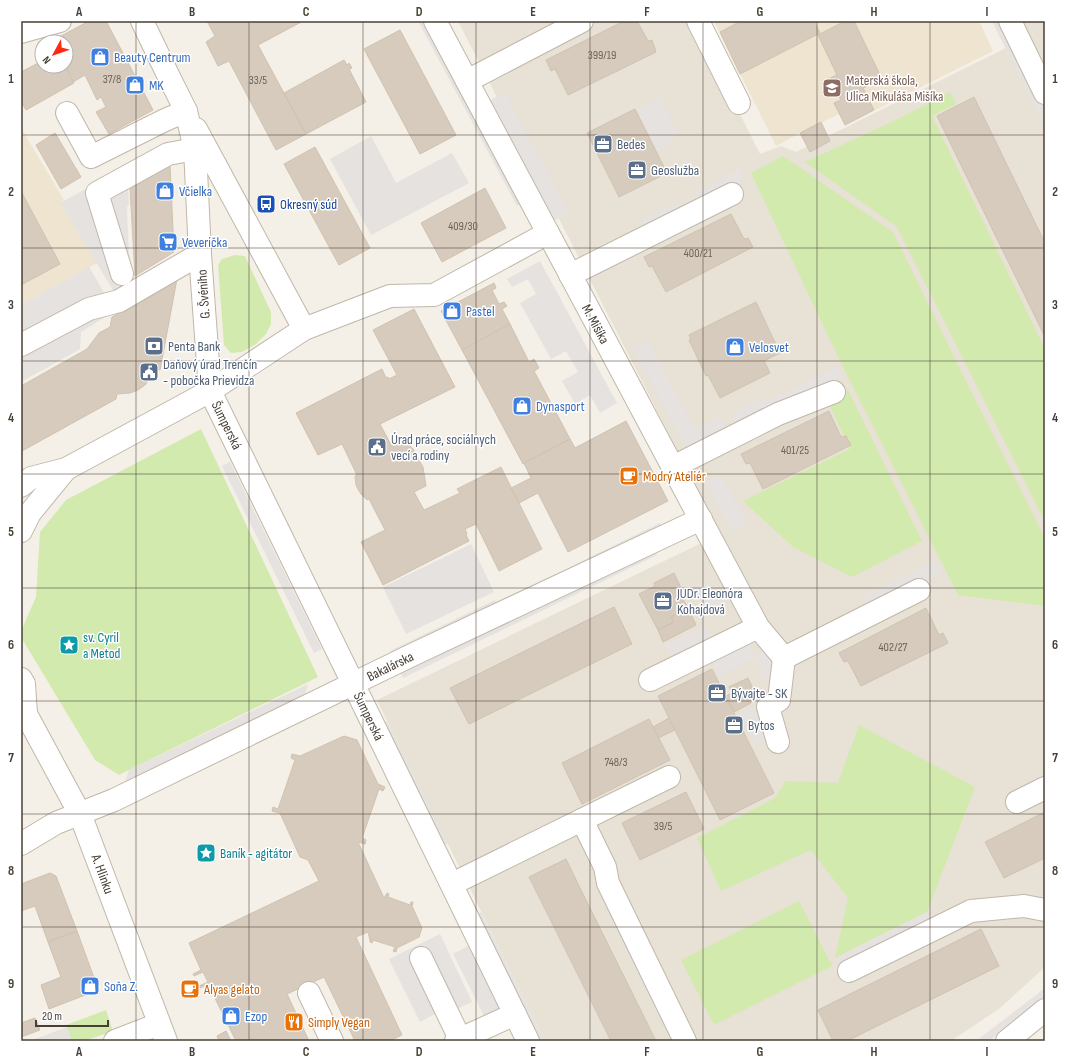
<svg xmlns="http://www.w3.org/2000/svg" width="1066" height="1062" viewBox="0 0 1066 1062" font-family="'Sofia Sans Condensed',sans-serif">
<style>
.residential{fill:#e8e1d5}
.education{fill:#eee4d0}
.green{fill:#d2eaae}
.parking{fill:#e5e2df}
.building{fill:#d6cbbc;stroke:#d1c2af}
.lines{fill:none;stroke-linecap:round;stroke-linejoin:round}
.minor-casing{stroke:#c0b7a9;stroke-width:24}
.minor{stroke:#fff;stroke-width:22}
.grid{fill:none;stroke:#484036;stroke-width:1;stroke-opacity:0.55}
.labels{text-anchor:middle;stroke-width:3;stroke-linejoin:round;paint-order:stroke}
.number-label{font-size:12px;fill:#6c6358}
.shop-label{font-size:14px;fill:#366cbe;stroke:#fff;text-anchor:start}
.education-label{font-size:14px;fill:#785e54;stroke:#fff;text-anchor:start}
.service-label{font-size:14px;fill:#4e5e75;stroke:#fff;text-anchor:start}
.transit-label{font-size:14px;fill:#164399;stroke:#fff;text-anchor:start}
.street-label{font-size:14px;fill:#484036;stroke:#fff}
.food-label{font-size:14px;fill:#c56008;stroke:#fff;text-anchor:start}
.culture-label{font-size:14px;fill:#0d838f;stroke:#fff;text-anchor:start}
.neatline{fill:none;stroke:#484036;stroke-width:1.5}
.grid-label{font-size:13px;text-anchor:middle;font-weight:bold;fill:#484036}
</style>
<rect width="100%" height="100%" fill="#f4f0e7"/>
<polygon class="residential" points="458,21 693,21 760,154 781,146 796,152 1024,39 1016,21 1045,21 1045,967 1000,1008 951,1041 545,1041 377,700 720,534"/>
<g class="education">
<polygon points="714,21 979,21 993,51 845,125 839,114 800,133 776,146"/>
<polygon points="21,128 64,200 60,203 97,263 21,305"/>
</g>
<g class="green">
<polygon points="950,92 956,104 932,116 1045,349 1045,522 897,227 805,162 898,119"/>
<polygon points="783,156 893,232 961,371 1045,538 1045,606 958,595 840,361 751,173"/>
<polygon points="235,255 245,256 271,312 271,324 266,334 256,344 242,352 231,353 224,345 218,265 222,259"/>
<polygon points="848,390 922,541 852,577 793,547 743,501 850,449 827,400"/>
<polygon points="201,429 318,677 119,775 95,760 21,637 21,631 36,597 40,532 66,500"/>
<polygon points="859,725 975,787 927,912 835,958 848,898 811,850 721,891 697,838 775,798 786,781 838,783"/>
<polygon points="799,901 832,966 714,1025 681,960"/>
<polygon points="106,1010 113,1031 84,1041 72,1041 66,1025"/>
</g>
<g class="parking">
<polygon points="418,21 427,21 524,203 517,206"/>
<polygon points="992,21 1000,21 1045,113 1045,130"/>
<polygon points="505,92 569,213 553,221 489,101"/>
<polygon points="661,97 677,130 667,147 657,151 636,109"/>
<polygon points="371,136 396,183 452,153 469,183 371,235 330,159"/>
<polygon points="741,168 740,183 696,205 696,191"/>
<polygon points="119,171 128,187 129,205 127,207 130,283 115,293 60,203"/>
<polygon points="680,199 679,213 642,232 642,218"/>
<polygon points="540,261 617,403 600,413 590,395 575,404 562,381 578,372 566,351 551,359 520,303 536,294 528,279 512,287 507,279"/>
<polygon points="89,267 115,311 81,332 80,349 21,382 21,305"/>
<polygon points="648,341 695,429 720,416 728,431 689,453 633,349"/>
<polygon points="837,367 842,377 738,427 731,413 764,397 766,401"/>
<polygon points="230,462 322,649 314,653 222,466"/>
<polygon points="721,474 747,523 731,532 705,483"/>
<polygon points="660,523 664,530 579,571 576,564"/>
<polygon points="471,544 494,592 406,634 383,587"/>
<polygon points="654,548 657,555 403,678 400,670"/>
<polygon points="935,560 941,574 868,609 861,596"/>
<polygon points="709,581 722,605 707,613 694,589"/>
<polygon points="495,600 499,608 393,658 390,651"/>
<polygon points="705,626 713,642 673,661 665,645"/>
<polygon points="748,640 757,657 719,676 711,659"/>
<polygon points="766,645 776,664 766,681 755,662"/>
<polygon points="308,684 302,703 123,788 129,770"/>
<polygon points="754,706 769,738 755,746 739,713"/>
<polygon points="387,721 449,843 442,846 381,724"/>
<polygon points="602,882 680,1041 671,1041 595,885"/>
<polygon points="1025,895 1045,898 1045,906 973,908 847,981 835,958 927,912 931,918 969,900"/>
<polygon points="481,912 545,1041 537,1041 474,915"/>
<polygon points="440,934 472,1002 437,1018 435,1014 420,1022 389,959"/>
<polygon points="468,946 499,1008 484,1016 453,954"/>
<polygon points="1045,988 1044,999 989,1041 976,1041"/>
<polygon points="67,1027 72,1041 30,1041"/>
</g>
<g class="building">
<polygon points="89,21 106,21 153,110 109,134 96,112 106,107 101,97 97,100 85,75 73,82 65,66 66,66 66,42 50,42"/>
<polygon points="207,21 303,21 258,45 306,134 276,150 229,61 218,66 206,42 215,36"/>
<polygon points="624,21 637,21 648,41 652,40 656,52 568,95 555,69 551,71 546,60"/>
<polygon points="741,21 814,21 820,33 740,74 720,32"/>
<polygon points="845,21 854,21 882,79 863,88 874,110 845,125 834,103 841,100 830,78 837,75 818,35"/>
<polygon points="400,30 456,135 420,154 364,49"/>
<polygon points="344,60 347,65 349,63 352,68 349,69 366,102 306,134 284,93"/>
<polygon points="42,61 42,66 65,66 74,83 26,110 21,101 21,72"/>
<polygon points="974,97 1045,243 1045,337 937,116"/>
<polygon points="635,109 667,173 619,197 587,133"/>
<polygon points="821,122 830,141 810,152 800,133"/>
<polygon points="55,133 81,177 61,189 36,145"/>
<polygon points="315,147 370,248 339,265 284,164"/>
<polygon points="170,164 174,252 135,276 130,188"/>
<polygon points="485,188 506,228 442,262 421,223"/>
<polygon points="21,191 60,264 21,285"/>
<polygon points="731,214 744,239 748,238 753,247 666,292 652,266 649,267 644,257"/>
<polygon points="177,279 160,370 154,369 152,375 145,385 138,390 130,393 117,394 116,399 22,451 21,448 21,386 87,349 99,333 110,327 112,317"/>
<polygon points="494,283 496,288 492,290 499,304 504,302 507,306 502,309 510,324 462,350 441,311"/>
<polygon points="756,302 780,353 764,361 770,373 720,398 708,375 706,376 689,340 691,340 689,335"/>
<polygon points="414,309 455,387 380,424 390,443 401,437 413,449 423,467 426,486 414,492 424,510 460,493 457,489 501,467 542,549 499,571 476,524 465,529 467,534 466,535 469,541 383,585 361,542 385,530 369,499 367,500 361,494 358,489 356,485 355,476 357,475 342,444 318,455 296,413 382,369 386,378 388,377 389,379 397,375 373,330"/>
<polygon points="510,324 529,362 534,359 539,368 534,371 570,439 523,464 462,350"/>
<polygon points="829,411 841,437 846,436 851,445 763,489 750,463 746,464 741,454"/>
<polygon points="626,421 668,501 568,552 538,493 519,503 511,488 531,478 524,463 570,439 575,448"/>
<polygon points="674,573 683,592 680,594 688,608 671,617 674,622 658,630 639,594 655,586 654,583"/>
<polygon points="614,607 632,644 469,724 450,688"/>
<polygon points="688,608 696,625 663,642 658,630 674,622 671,617"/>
<polygon points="926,608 939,635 943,633 948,643 861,686 848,661 844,662 839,653"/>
<polygon points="712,669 774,793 720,820 658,696"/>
<polygon points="748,678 754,691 747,694 751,703 734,712 726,696 732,693 729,687"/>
<polygon points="669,718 675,730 658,738 653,727"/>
<polygon points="649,719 670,760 582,804 562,763"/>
<polygon points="344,736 357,740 378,784 385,787 383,791 379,789 362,838 366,840 365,844 358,842 384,898 387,893 389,894 388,897 410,905 411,902 413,902 412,906 422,928 419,937 397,948 396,952 393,951 395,947 373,940 372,943 370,942 370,940 368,932 356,937 402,1035 389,1041 355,1041 324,977 287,994 309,1041 236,1041 208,984 200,988 199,986 208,982 203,972 194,976 193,974 201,970 189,943 319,881 308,860 300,857 280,813 272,811 273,807 278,809 295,760 291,758 292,754 300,756"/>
<polygon points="686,792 704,829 640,860 622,823"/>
<polygon points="1045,812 1045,858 1004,878 985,842"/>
<polygon points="566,859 580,888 656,1041 611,1041 529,877"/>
<polygon points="50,873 56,876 77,931 48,942 35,906 21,911 21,884"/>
<polygon points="981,929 999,966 847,1041 833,1041 818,1010"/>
<polygon points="77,931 97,986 93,992 49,1009 41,985 61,977 48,942"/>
<polygon points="35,1018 40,1030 21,1037 21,1023"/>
<polygon points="226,1031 231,1041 219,1041 217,1036"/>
</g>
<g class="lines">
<g class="minor-casing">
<g id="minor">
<polyline points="142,21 169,77 186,111 195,149 200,254 210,391 528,1041"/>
<polyline points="435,21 758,627 784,658 919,590"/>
<polyline points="698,21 739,103"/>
<polyline points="1010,21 1045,93"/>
<polyline points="21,32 60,21"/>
<polyline points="467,81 582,21"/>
<polyline points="67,113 91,157 165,120 186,111"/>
<polyline points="196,129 304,329"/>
<polyline points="122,274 97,193 168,154 195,149"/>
<polyline points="570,275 732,194"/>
<polyline points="21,345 89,309 119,301 200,254"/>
<polyline points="673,467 778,414 834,392"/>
<polyline points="21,486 31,478 66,469 177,409 210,391 304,329 390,296 434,295 548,233"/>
<polyline points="21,531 30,513 66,469"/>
<polyline points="21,679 24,684 26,714"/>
<polyline points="650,680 758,627"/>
<polyline points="21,709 26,714 80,814 166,1041"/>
<polyline points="778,742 768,707 779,700 784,658"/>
<polyline points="1017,802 1045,788"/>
<polyline points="582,820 605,867 608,883 685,1041"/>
<polyline points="21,844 56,823 114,800 412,655 701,519"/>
<polyline points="452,884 669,777"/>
<polyline points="421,958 461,1041"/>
<polyline points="849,971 971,911 1024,906 1045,910"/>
<polyline points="309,993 332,1041"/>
<polyline points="115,1041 159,1024"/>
<polyline points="456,1041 515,1014"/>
<polyline points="1007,1041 1045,1010"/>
</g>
</g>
<use href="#minor" class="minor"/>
</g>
<path class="grid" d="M136 21V1041M249 21V1041M363 21V1041M476 21V1041M590 21V1041M703 21V1041M817 21V1041M930 21V1041M21 135H1045M21 248H1045M21 361H1045M21 474H1045M21 588H1045M21 701H1045M21 814H1045M21 927H1045"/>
<defs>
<g id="shop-square" transform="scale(1)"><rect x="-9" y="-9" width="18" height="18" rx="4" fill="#3f7fe0" stroke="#fff"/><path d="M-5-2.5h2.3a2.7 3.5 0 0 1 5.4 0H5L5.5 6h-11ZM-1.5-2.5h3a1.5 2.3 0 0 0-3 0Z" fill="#fff"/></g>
<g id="school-square" transform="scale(1)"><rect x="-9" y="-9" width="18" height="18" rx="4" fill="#8d6e63" stroke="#fff"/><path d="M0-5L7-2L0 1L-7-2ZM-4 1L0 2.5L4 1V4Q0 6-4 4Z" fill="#fff"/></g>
<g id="office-square" transform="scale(1)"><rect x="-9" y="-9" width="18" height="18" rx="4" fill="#5c6f8a" stroke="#fff"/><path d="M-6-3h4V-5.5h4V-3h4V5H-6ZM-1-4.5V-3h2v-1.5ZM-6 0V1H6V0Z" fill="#fff"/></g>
<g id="bus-square" transform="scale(1)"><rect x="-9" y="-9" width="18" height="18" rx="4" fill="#1a4fb4" stroke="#fff"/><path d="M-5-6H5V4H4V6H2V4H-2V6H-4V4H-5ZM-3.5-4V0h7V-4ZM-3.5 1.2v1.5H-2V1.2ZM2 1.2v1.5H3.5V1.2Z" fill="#fff"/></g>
<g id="supermarket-square" transform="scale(1)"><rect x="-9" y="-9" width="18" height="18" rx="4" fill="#3f7fe0" stroke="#fff"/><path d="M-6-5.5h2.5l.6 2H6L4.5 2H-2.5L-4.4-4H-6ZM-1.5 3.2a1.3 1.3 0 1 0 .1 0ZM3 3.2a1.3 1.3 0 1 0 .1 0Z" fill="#fff"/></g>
<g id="bank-square" transform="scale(1)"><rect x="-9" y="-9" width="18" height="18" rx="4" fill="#5c6f8a" stroke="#fff"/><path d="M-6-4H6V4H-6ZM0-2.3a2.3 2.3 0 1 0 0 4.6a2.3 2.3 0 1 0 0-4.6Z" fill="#fff"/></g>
<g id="civic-square" transform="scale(1)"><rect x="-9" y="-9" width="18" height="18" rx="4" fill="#5c6f8a" stroke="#fff"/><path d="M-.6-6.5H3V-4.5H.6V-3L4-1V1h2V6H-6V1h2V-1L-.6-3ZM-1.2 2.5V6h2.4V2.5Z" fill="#fff"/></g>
<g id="cafe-square" transform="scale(1)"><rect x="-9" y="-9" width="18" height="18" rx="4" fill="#e8710a" stroke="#fff"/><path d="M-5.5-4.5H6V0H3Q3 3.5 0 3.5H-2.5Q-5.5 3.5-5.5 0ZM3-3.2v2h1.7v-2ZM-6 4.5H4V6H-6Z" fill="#fff"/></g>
<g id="sight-square" transform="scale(1)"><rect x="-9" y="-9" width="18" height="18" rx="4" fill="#0f9aa8" stroke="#fff"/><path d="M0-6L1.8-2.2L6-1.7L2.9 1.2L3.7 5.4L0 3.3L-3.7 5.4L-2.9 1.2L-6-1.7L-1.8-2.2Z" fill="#fff"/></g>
<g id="restaurant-square" transform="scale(1)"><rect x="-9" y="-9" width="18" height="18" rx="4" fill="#e8710a" stroke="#fff"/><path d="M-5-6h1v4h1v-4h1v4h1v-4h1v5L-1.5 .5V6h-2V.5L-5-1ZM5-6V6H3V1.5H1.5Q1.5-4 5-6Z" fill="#fff"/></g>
</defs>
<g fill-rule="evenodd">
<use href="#shop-square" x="100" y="57"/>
<use href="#shop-square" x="135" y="85"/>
<use href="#school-square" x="832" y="88"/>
<use href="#office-square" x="603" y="144"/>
<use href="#office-square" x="637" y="170"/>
<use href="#shop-square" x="165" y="191"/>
<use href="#bus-square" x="266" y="204"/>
<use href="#supermarket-square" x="168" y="242"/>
<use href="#shop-square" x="452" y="311"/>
<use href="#bank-square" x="154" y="346"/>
<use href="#shop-square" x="735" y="347"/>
<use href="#civic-square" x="149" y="372"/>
<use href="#shop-square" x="522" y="406"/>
<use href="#civic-square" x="377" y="447"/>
<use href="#cafe-square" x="629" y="476"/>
<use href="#office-square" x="663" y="601"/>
<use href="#sight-square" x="69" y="645"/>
<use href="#office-square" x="717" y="693"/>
<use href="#office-square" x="734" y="725"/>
<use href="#sight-square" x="206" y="853"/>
<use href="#shop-square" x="90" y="986"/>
<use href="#cafe-square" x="190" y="989"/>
<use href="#shop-square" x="231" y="1016"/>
<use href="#restaurant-square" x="294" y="1022"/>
</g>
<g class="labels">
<g class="number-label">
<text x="602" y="59">399/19</text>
<text x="112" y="83">37/8</text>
<text x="258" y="84">33/5</text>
<text x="463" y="230">409/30</text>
<text x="698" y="257">400/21</text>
<text x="795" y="454">401/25</text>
<text x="893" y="651">402/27</text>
<text x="616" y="766">748/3</text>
<text x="663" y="830">39/5</text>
</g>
<g class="shop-label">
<text x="114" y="62">Beauty Centrum</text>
<text x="149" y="90">MK</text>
<text x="179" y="196">Včielka</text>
<text x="182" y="247">Veverička</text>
<text x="466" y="316">Pastel</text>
<text x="749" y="352">Velosvet</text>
<text x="536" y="411">Dynasport</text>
<text x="104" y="991">Soňa Z.</text>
<text x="245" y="1021">Ezop</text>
</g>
<g class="education-label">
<text x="846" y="85">Materská škola,<tspan x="846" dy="16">Ulica Mikuláša Mišíka</tspan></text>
</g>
<g class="service-label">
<text x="617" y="149">Bedes</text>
<text x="651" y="175">Geoslužba</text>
<text x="168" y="351">Penta Bank</text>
<text x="163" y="369">Daňový úrad Trenčín<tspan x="163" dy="16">- pobočka Prievidza</tspan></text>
<text x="391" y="444">Úrad práce, sociálnych<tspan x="391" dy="16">vecí a rodiny</tspan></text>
<text x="677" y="598">JUDr. Eleonóra<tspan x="677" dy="16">Kohajdová</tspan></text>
<text x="731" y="698">Bývajte - SK</text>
<text x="748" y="730">Bytos</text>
</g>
<g class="transit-label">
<text x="280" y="209">Okresný súd</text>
</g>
<g class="street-label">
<text transform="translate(203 294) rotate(-94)" y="5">G. Švéniho</text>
<text transform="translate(596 324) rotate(62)" y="5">M. Mišíka</text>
<text transform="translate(227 425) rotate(64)" y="5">Šumperská</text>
<text transform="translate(390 666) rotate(-26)" y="5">Bakalárska</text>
<text transform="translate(369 716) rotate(64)" y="5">Šumperská</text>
<text transform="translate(103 874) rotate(70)" y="5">A. Hlinku</text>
</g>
<g class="food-label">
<text x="643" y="481">Modrý Ateliér</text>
<text x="204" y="994">Alyas gelato</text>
<text x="308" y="1027">Simply Vegan</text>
</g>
<g class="culture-label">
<text x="83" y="642">sv. Cyril<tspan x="83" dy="16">a Metod</tspan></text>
<text x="220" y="858">Baník - agitátor</text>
</g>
</g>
<rect width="1066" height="1062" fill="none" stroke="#ffffff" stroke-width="44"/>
<g transform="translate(54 54) rotate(230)"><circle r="19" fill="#ffffff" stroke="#b6b3af"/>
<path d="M0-3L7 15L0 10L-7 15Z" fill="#ff2a13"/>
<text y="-6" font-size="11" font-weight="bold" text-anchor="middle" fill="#484036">N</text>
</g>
<path d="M36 1020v6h72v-6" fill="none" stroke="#484036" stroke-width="2"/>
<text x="42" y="1020" font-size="12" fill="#484036" stroke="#ffffff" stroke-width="3" paint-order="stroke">20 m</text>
<rect x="22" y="22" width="1022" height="1018" class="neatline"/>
<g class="grid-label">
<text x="79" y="16">A</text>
<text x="192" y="16">B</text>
<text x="306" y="16">C</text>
<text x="419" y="16">D</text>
<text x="533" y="16">E</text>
<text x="647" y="16">F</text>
<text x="760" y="16">G</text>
<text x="874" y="16">H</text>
<text x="987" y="16">I</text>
<text x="11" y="83">1</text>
<text x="1055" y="83">1</text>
<text x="11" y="196">2</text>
<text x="1055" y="196">2</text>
<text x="11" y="309">3</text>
<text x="1055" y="309">3</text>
<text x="11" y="422">4</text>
<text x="1055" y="422">4</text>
<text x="11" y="536">5</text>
<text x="1055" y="536">5</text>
<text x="11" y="649">6</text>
<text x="1055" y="649">6</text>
<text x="11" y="762">7</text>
<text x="1055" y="762">7</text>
<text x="11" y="875">8</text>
<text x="1055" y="875">8</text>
<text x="11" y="988">9</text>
<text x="1055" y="988">9</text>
<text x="79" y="1056">A</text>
<text x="192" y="1056">B</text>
<text x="306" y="1056">C</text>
<text x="419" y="1056">D</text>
<text x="533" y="1056">E</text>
<text x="647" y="1056">F</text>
<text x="760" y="1056">G</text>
<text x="874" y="1056">H</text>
<text x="987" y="1056">I</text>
</g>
</svg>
